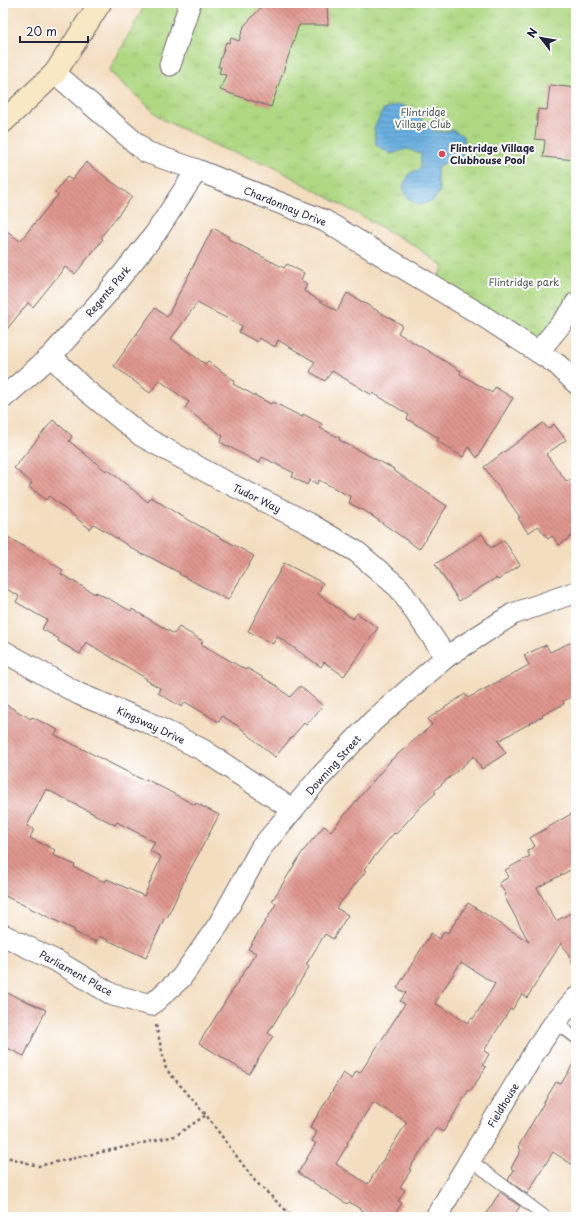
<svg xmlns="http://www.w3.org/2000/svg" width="579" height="1220" viewBox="0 0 579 1220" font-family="'Playpen Sans',sans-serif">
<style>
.grass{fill:url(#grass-tufts);stroke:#687d5f}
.water{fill:url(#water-rules);stroke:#46698e}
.building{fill:url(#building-back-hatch);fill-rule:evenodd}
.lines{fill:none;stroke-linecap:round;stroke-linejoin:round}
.lane-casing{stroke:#6b6369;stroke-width:13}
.street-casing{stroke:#6b6369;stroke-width:23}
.secondary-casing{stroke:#6b6369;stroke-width:24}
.path{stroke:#6b6369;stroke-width:2.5;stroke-dasharray:3 3;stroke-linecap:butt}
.lane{stroke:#fff;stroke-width:11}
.street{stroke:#fff;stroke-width:21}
.secondary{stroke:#f8e8c3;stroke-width:22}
.poi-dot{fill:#d1495b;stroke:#fff;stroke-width:1.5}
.labels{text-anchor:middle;stroke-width:4;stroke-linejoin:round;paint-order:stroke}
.park-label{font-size:10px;fill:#4c5951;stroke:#fff}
.poi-label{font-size:10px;font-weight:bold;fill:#22223b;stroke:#fff;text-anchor:start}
.street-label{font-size:10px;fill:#22223b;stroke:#fff}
</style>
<defs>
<pattern id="grass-tufts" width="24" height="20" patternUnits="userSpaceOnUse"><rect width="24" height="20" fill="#afd883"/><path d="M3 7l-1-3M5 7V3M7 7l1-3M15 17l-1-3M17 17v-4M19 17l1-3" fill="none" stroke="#96b972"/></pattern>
<pattern id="water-rules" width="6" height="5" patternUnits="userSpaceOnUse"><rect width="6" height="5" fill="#6ab0e1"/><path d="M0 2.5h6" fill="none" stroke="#578fb8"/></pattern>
<pattern id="building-back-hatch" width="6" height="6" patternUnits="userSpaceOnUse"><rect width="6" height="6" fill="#df968e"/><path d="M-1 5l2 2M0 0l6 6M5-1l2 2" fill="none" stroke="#b47a75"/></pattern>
</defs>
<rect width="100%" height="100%" fill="#fff"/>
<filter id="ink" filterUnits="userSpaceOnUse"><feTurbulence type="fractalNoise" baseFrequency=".025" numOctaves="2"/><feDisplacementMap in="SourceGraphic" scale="8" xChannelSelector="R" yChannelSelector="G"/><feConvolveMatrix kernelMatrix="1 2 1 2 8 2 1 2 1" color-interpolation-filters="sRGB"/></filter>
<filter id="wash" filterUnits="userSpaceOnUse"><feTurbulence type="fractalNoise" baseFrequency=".012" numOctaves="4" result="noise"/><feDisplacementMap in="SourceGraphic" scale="16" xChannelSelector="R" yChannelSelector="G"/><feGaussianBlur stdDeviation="0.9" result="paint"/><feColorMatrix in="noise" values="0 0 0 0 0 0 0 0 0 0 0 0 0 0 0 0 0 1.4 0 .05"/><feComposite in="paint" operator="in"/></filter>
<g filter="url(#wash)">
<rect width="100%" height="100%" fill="#f3ddbf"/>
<polygon class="grass" points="146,3 576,3 576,303 538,352 433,286 444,267 415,246 270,165 223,149 162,119 109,71"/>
<polygon class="water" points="399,104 418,113 424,124 438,132 453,130 463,136 466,147 461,158 448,161 437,167 437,181 440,191 433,201 419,205 407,197 403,186 410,173 420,169 421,154 407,149 391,154 376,145 374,128 383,110"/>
<g id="blocks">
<g class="building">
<polygon points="265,3 327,3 328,25 299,25 271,107 220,90 226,75 219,73 221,67 218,67 226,42 229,43 231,38 239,41 244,26"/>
<polygon points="550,85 576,88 576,160 543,157 545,140 535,139 538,109 547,110"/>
<polygon points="86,162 132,197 101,237 103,239 75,274 65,267 33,307 28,303 3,334 3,228 20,241 58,195 55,192 67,177 72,180"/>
<polygon points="213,228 229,237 228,239 284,268 287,264 304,273 301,280 307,284 304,291 337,311 347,293 402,325 398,333 461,371 460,374 492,393 495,387 513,398 477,458 469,447 463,457 437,441 439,438 407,419 409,415 373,393 372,395 332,371 325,381 310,372 315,362 278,340 275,347 259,338 257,342 239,332 242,326 197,303 171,339 205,364 208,361 235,381 233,384 271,404 273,402 302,417 303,414 322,424 320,428 340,438 339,440 394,469 393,470 447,506 419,549 368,513 349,503 351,497 319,480 317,484 310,480 307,485 292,477 294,473 262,457 259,463 220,442 223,436 185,408 189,402 159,380 150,393 114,366 155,308 167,317"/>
<polygon points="53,420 72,436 69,441 106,471 107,469 148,502 151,497 176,513 254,556 228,600 179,574 180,573 144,554 143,555 94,524 90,529 49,496 46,500 29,487 32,483 14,468"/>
<polygon points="543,423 548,429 554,424 566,440 546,454 567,482 576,476 576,533 559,545 552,536 548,539 538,526 528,533 518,518 520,517 484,467"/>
<polygon points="3,534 63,570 61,574 95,594 96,592 131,611 132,609 174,634 179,627 203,641 201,644 246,670 247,668 277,686 290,697 300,686 323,706 306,725 304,723 275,757 238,726 222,716 219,722 185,702 182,707 158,693 160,688 146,680 147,679 86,642 80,654 58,641 59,639 42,629 47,620 16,602 19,596 3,587"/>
<polygon points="482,534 491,548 504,540 520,565 498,580 496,578 459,601 435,564"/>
<polygon points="284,563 323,583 318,594 353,619 357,613 378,628 344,676 324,662 321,667 277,636 273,644 248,631"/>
<polygon points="576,640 576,695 563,701 564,704 542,715 543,716 498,741 506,753 482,769 474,756 434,791 436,793 420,807 396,834 394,833 364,869 366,871 336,908 348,915 333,939 325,934 306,965 309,967 268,1033 273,1036 249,1074 199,1043 256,953 248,949 276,904 272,901 303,851 324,826 331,831 391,760 432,725 428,719 465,694 468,698 529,665 524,655 546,645 550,652"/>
<path d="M3 703 31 719 32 717 58 730 55 735 145 781 146 779 195 805 196 803 219 815 183 883 167 918 165 917 146 958 99 936 96 942 74 932 75 930 3 895ZM46 789 115 825 117 822 155 842 150 851 161 857 144 896 107 879 105 882 74 867 75 865 53 855 55 850 30 838 34 829 27 826Z"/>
<path d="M576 811V867L537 888 556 921 576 910V968L561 943 527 998 522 994 512 1010 510 1009 484 1051 489 1054 483 1065 486 1067 471 1091 469 1090 443 1132 436 1128 409 1169 411 1170 400 1187 405 1190 398 1201 402 1203 393 1217H373L349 1202 347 1204 298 1173 316 1143 312 1141 317 1132 310 1128 343 1073 352 1079 356 1071 360 1073 405 1004 400 1001 406 993 397 988 431 933 440 939 444 931 448 933 468 903 529 942 504 896 506 895 499 883 509 877 505 870 530 856 527 851 535 846 530 838ZM461 962 495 984 473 1019 471 1018 468 1023 435 1003ZM373 1102 407 1122 368 1184 336 1164 348 1144 347 1143Z"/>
<polygon points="3,991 46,1010 24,1056 3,1046"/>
<polygon points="576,1059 576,1167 553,1152 527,1194 508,1180 514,1170 511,1168 521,1150 518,1147 556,1082 561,1084"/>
<polygon points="500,1192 520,1206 513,1217 484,1217"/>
</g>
</g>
</g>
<g filter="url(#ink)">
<use href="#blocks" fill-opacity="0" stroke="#6b6369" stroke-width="1"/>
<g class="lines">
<g class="lane-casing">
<g id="lane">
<polyline points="555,1022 576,1038"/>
<polyline points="470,1160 546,1217"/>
</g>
</g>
<g class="street-casing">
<g id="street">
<polyline points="170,65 190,3"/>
<polyline points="55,73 146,152 197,170 325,221 483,316 538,352 558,365 576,383"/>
<polyline points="538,352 571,312 576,303"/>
<polyline points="51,356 82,387 142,436 218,478 308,523 357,552 399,588 446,657"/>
<polyline points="3,398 51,356 105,296 155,234 197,170"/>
<polyline points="3,651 79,694 145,721 203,750 293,810"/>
<polyline points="3,935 60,963 113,995 151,1005 181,978 219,924 261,848 319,778 373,721 446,657 513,614 576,592"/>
<polyline points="436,1217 534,1053 555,1022 576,998"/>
</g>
</g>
<g class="secondary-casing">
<polyline id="secondary" points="3,122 55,73 100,3"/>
</g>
<g class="path">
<polyline points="156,1025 166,1069 206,1115 255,1181 293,1217"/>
<polyline points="3,1156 38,1166 175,1136 206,1115"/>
</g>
<use href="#lane" class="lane"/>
<use href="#street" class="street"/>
<use href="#secondary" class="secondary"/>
</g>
</g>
<circle class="poi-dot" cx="442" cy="154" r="4"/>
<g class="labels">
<g class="park-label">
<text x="423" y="116">Flintridge<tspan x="423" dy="12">Village Club</tspan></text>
<text x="524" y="286">Flintridge park</text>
</g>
<g class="poi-label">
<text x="450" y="152">Flintridge Village<tspan x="450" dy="12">Clubhouse Pool</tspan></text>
</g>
<g class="street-label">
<text transform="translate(285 206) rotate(22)" y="4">Chardonnay Drive</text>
<text transform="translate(108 291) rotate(-50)" y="4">Regents Park</text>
<text transform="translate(257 498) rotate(26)" y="4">Tudor Way</text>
<text transform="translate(151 725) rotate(25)" y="4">Kingsway Drive</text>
<text transform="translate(333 765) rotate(-48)" y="4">Downing Street</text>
<text transform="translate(76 973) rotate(29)" y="4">Parliament Place</text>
<text transform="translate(503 1105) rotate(-59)" y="4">Fieldhouse</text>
</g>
</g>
<rect width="579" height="1220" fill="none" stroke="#fff" stroke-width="16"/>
<g transform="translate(541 38) rotate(301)" stroke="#ffffff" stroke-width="3" paint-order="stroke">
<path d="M0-3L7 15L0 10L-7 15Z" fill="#22223b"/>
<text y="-6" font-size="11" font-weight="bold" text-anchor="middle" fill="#22223b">N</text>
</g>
<path d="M20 36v6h68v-6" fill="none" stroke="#22223b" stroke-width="2"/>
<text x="26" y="36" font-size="12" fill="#22223b" stroke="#ffffff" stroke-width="3" paint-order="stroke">20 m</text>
</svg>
